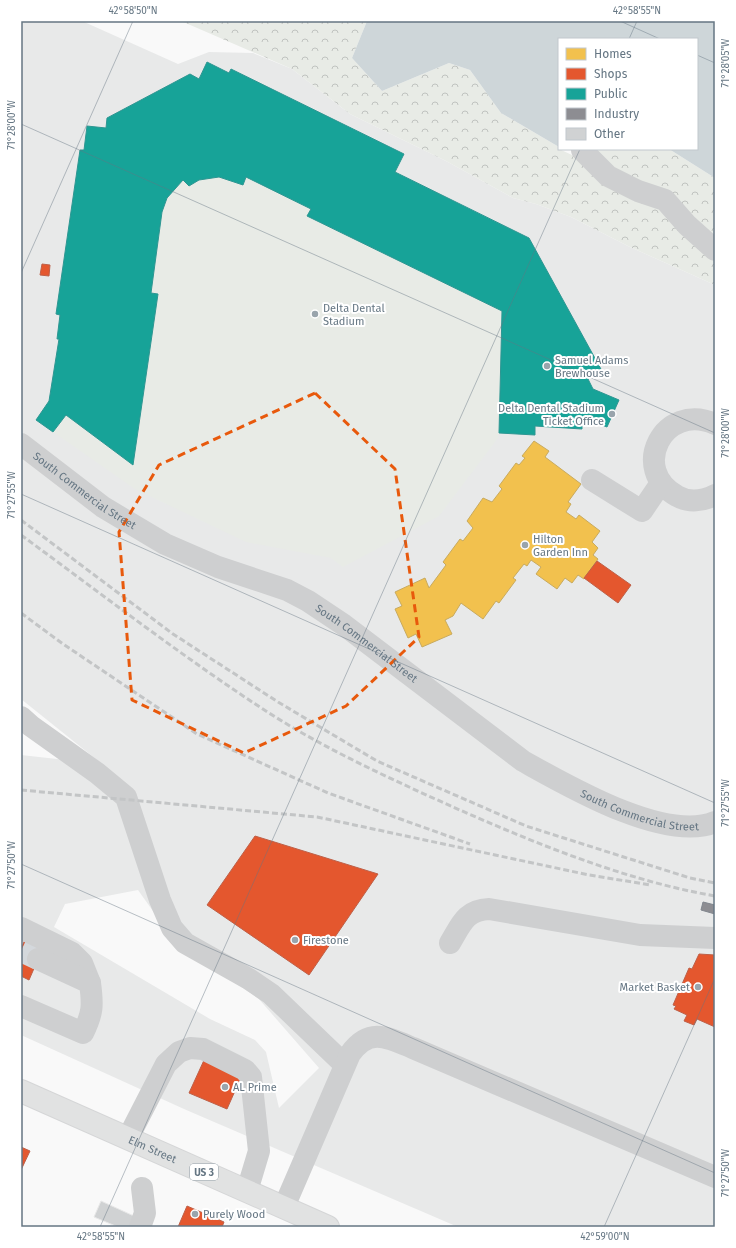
<svg xmlns="http://www.w3.org/2000/svg" width="736" height="1248" viewBox="0 0 736 1248" font-family="'Fira Sans',sans-serif">
<style>
.built{fill:#e8e9e9;fill-rule:evenodd}
.forest{fill:url(#forest-crowns)}
.garden{fill:#e8ebe6}
.water{fill:#ced6d9}
.homes{fill:#f2c14e;stroke:#c8aa5e}
.shops{fill:#e4572e;stroke:#be6048}
.public{fill:#17a398;stroke:#2e9692}
.industry{fill:#8d8d92;stroke:#81868e}
.building{fill:#d0d2d3;stroke:#e8e8e8}
.lines{fill:none;stroke-linecap:round;stroke-linejoin:round}
.minor-tunnel{stroke:#d4d8dc;stroke-width:22;stroke-dasharray:22 11;stroke-linecap:butt}
.major-casing{stroke:#d5d6d7;stroke-width:24}
.minor{stroke:#cecfd0;stroke-width:22}
.major{stroke:#e1e2e2;stroke-width:22}
.rail{stroke:#c3c5c6;stroke-width:3;stroke-dasharray:6 3;stroke-linecap:butt}
.marked{fill:none;stroke:#e8590c;stroke-width:3;stroke-dasharray:8 5;stroke-linejoin:round}
.ticks{fill:none;stroke:#657683;stroke-width:1;stroke-opacity:0.45}
.poi-dot{fill:#99a4ac;stroke:#fff;stroke-width:1.5}
.labels{text-anchor:middle;stroke-width:4;stroke-linejoin:round;paint-order:stroke}
.shield{fill:#fff;stroke:#939fa8;stroke-width:1}
.shield-label{font-size:10px;font-weight:bold;fill:#657683}
.poi-label{font-size:11px;fill:#657683;stroke:#fff;text-anchor:start}
.street-label{font-size:11px;fill:#657683;stroke:#fff}
.neatline{fill:none;stroke:#657683;stroke-width:1.5}
.ticks-label{font-size:10px;text-anchor:middle;fill:#657683}
</style>
<defs>
<pattern id="forest-crowns" width="20" height="18" patternUnits="userSpaceOnUse"><rect width="20" height="18" fill="#e8ebe6"/><path d="M2 6a3 3 0 1 1 6 0M12 15a3 3 0 1 1 6 0" fill="none" stroke="#c0c3c0"/></pattern>
</defs>
<rect width="100%" height="100%" fill="#f9f9f9"/>
<path class="built" d="M21 21H82L178 64 209 52 253 53 292 69 350 114 446 161 513 198 536 204 571 217 630 247 715 285V1227H458L184 1109 21 1035V755L102 764 21 699ZM138 890 177 945 258 998 319 1068 279 1108 266 1052 255 1040 210 1019 54 927 65 904Z"/>
<polygon class="forest" points="181,21 367,21 352,58 382,91 449,63 470,70 501,113 559,147 559,149 572,155 583,149 669,149 715,178 715,285 630,247 571,217 536,204 513,198 446,161 350,114 292,69"/>
<polygon class="garden" points="207,62 229,73 231,69 404,154 396,172 529,238 602,371 588,379 593,389 619,400 607,427 582,417 582,429 535,426 535,435 499,433 498,438 439,516 343,567 331,558 246,542 135,489 36,420 49,401 59,339 60,315 56,314 80,150 84,150 87,126 106,128 190,74 199,79"/>
<polygon class="water" points="367,21 715,21 715,178 669,149 697,149 697,39 559,39 559,147 501,113 470,70 449,63 382,91 352,58"/>
<polygon class="homes" points="534,441 549,451 545,457 581,484 568,502 571,504 566,512 576,519 579,515 600,531 592,542 598,548 593,555 598,559 584,579 578,575 572,583 565,578 557,589 536,574 541,567 531,560 527,566 524,564 513,578 516,580 499,603 496,601 483,619 461,603 453,616 445,620 452,634 422,647 416,634 408,638 395,609 402,606 395,592 425,578 429,588 446,565 443,562 460,539 463,541 473,528 467,521 483,498 492,502 502,489 499,486 516,463 519,465 525,458 522,456"/>
<g class="shops">
<polygon points="42,264 50,265 49,276 40,275"/>
<polygon points="597,561 631,585 618,603 584,578"/>
<polygon points="255,836 378,874 309,975 207,905"/>
<polygon points="27,935 45,943 29,980 21,976 21,949"/>
<polygon points="699,954 715,955 715,1027 697,1019 694,1025 684,1021 687,1015 674,1009 676,1006 673,1005 689,968 692,969"/>
<polygon points="205,1058 242,1075 227,1109 189,1093"/>
<polygon points="21,1147 30,1151 21,1170"/>
<polygon points="187,1206 224,1222 222,1227 178,1227"/>
</g>
<polygon class="public" points="207,62 229,73 231,69 404,154 395,172 529,238 602,371 588,379 593,389 619,400 607,427 582,417 582,429 535,426 535,435 499,433 502,311 307,216 311,209 246,177 243,185 219,177 199,180 189,186 183,180 167,198 162,212 151,293 158,294 133,465 66,415 53,432 36,420 49,401 59,339 57,339 60,315 56,314 80,150 84,150 87,126 106,128 107,118 190,74 199,79"/>
<polygon class="industry" points="703,902 715,905 715,914 701,910"/>
<polygon class="building" points="101,1201 136,1217 131,1227 118,1227 94,1217"/>
<g class="lines">
<polyline class="minor-tunnel" points="21,951 38,959"/>
<g class="major-casing">
<g id="major">
<path id="s2" d="M21 1091 328 1227"/>
</g>
</g>
<g class="minor">
<polyline points="582,150 608,176 638,191 665,200 687,225 715,250"/>
<path d="M715 424C663 401 629 470 677 496 689 503 703 501 715 495"/>
<path id="s1" d="M21 444 103 507 165 544 218 567 287 590 308 601 344 625 523 761C568 786 665 843 715 822"/>
<polyline points="592,480 642,511 661,483"/>
<polyline points="21,717 31,726 97,773 126,797 160,900 172,928 185,943 249,979 271,994 344,1064"/>
<polyline points="21,928 72,953 82,963 90,983"/>
<path d="M450 943C461 925 465 910 489 909L640 935 715 938"/>
<path d="M21 1006 83 1033C93 1013 93 1005 90 983L38 959"/>
<polyline points="128,1138 166,1064 179,1052 190,1048 203,1049 245,1070 251,1077 259,1151 247,1191"/>
<path d="M284 1207 350 1054C369 1027 387 1037 413 1048L715 1177"/>
<polyline points="140,1227 145,1213 142,1188"/>
</g>
<use href="#major" class="major"/>
<g class="rail">
<polyline points="21,520 173,634 278,702 377,761 526,826 690,878 715,883"/>
<path d="M21 535C103 595 184 658 269 713 327 750 391 779 453 807 537 844 624 880 715 896"/>
<polyline points="21,613 63,644 197,734 328,793 470,844"/>
<polyline points="21,790 317,817 589,875 651,885"/>
</g>
</g>
<path class="marked" d="M315 393 395 469 419 637 346 706 244 753 132 700 119 532 159 465Z"/>
<path class="ticks" d="M620 21 660 39M629 39 637 21M697 55 715 63M21 124 715 433M21 273 133 21M21 494 715 803M21 864 715 1173M100 1227 580 149M604 1227 715 978"/>
<g class="poi-dot">
<circle cx="315" cy="314" r="4"/>
<circle cx="547" cy="366" r="4"/>
<circle cx="612" cy="414" r="4"/>
<circle cx="525" cy="545" r="4"/>
<circle cx="295" cy="940" r="4"/>
<circle cx="698" cy="987" r="4"/>
<circle cx="225" cy="1087" r="4"/>
<circle cx="195" cy="1214" r="4"/>
</g>
<g class="labels">
<rect class="shield" x="190" y="1164" width="28" height="16" rx="3"/>
<g class="shield-label">
<text x="204" y="1176">US 3</text>
</g>
<g class="poi-label">
<text x="323" y="312">Delta Dental<tspan x="323" dy="13">Stadium</tspan></text>
<text x="555" y="364">Samuel Adams<tspan x="555" dy="13">Brewhouse</tspan></text>
<text x="604" y="412" text-anchor="end">Delta Dental Stadium<tspan x="604" dy="13">Ticket Office</tspan></text>
<text x="533" y="543">Hilton<tspan x="533" dy="13">Garden Inn</tspan></text>
<text x="303" y="944">Firestone</text>
<text x="690" y="991" text-anchor="end">Market Basket</text>
<text x="233" y="1091">AL Prime</text>
<text x="203" y="1218">Purely Wood</text>
</g>
<g class="street-label">
<text dy="4" stroke="none"><textPath href="#s1" startOffset="79">South Commercial Street</textPath></text>
<text dy="4" stroke="none"><textPath href="#s1" startOffset="402">South Commercial Street</textPath></text>
<text dy="4" stroke="none"><textPath href="#s1" startOffset="726">South Commercial Street</textPath></text>
<text dy="4" stroke="none"><textPath href="#s2" startOffset="144">Elm Street</textPath></text>
</g>
</g>
<rect width="736" height="1248" fill="none" stroke="#ffffff" stroke-width="44"/>
<rect x="558" y="38" width="140" height="112" fill="#ffffff" stroke="#c1c8cd"/>
<rect x="566" y="48" width="20" height="12" fill="#f2c14e" stroke="#c1c8cd"/>
<text x="594" y="58" font-size="12" fill="#657683">Homes</text>
<rect x="566" y="68" width="20" height="12" fill="#e4572e" stroke="#c1c8cd"/>
<text x="594" y="78" font-size="12" fill="#657683">Shops</text>
<rect x="566" y="88" width="20" height="12" fill="#17a398" stroke="#c1c8cd"/>
<text x="594" y="98" font-size="12" fill="#657683">Public</text>
<rect x="566" y="108" width="20" height="12" fill="#8d8d92" stroke="#c1c8cd"/>
<text x="594" y="118" font-size="12" fill="#657683">Industry</text>
<rect x="566" y="128" width="20" height="12" fill="#d0d2d3" stroke="#c1c8cd"/>
<text x="594" y="138" font-size="12" fill="#657683">Other</text>
<rect x="22" y="22" width="692" height="1204" class="neatline"/>
<g class="ticks-label">
<text x="133" y="14">42°58'50"N</text>
<text x="637" y="14">42°58'55"N</text>
<text transform="translate(725 63) rotate(-90)" y="4">71°28'05"W</text>
<text transform="translate(11 125) rotate(-90)" y="4">71°28'00"W</text>
<text transform="translate(725 433) rotate(-90)" y="4">71°28'00"W</text>
<text transform="translate(11 495) rotate(-90)" y="4">71°27'55"W</text>
<text transform="translate(725 803) rotate(-90)" y="4">71°27'55"W</text>
<text transform="translate(11 865) rotate(-90)" y="4">71°27'50"W</text>
<text transform="translate(725 1173) rotate(-90)" y="4">71°27'50"W</text>
<text x="101" y="1240">42°58'55"N</text>
<text x="605" y="1240">42°59'00"N</text>
</g>
</svg>
